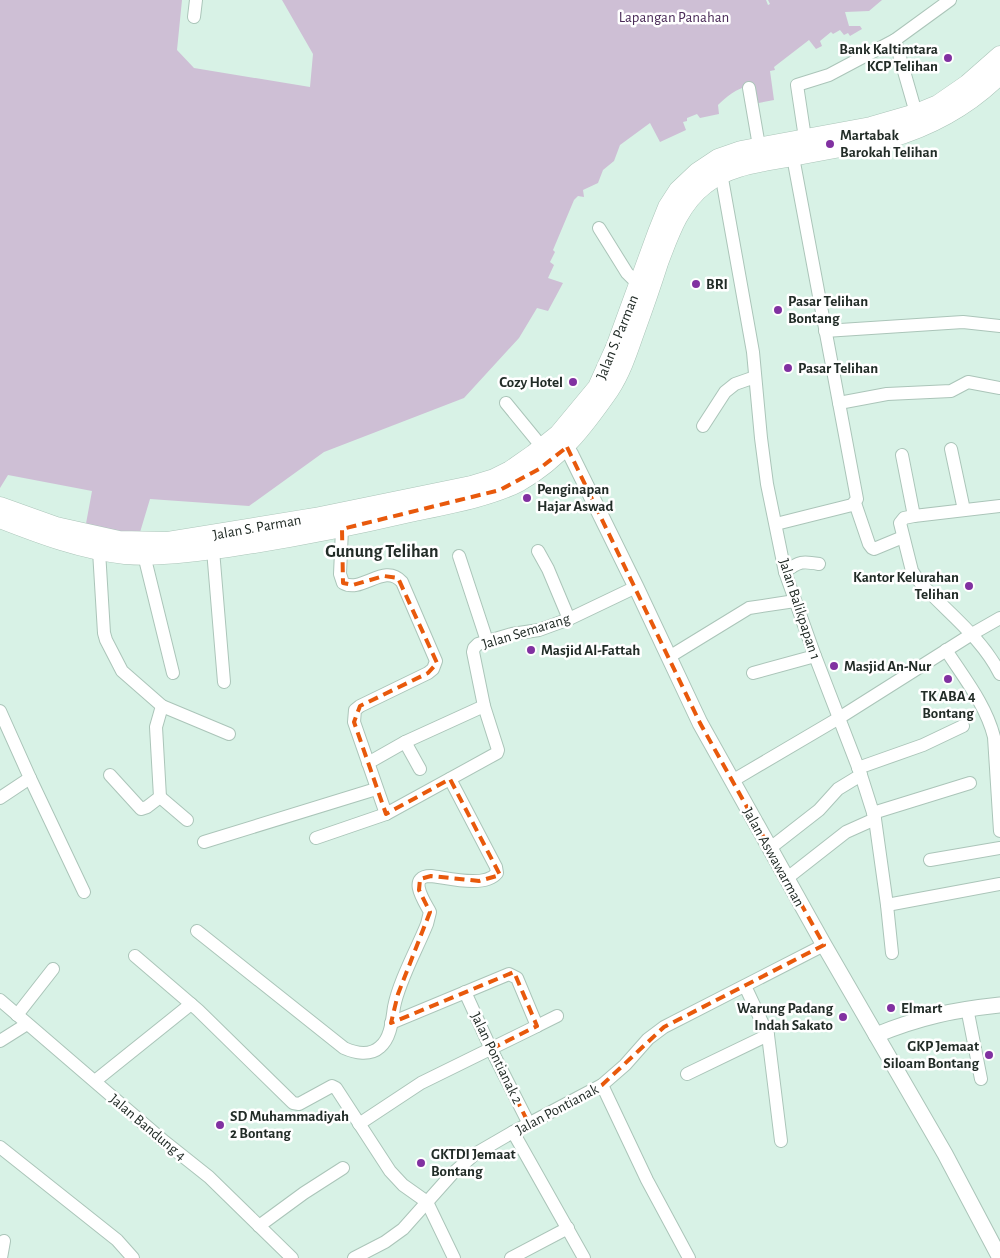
<svg xmlns="http://www.w3.org/2000/svg" width="1000" height="1258" viewBox="0 0 1000 1258" font-family="'Alegreya Sans',sans-serif">
<style>
.green{fill:#cebfd5}
.lines{fill:none;stroke-linecap:round;stroke-linejoin:round}
.minor-casing{stroke:#abc5b9;stroke-width:14}
.tertiary-casing{stroke:#abc5b9;stroke-width:17}
.secondary-casing{stroke:#abc5b9;stroke-width:19}
.minor{stroke:#fff;stroke-width:12}
.tertiary{stroke:#fff;stroke-width:15}
.secondary{stroke:#fff;stroke-width:18}
.marked{fill:none;stroke:#e8590c;stroke-width:4;stroke-dasharray:10 6;stroke-linejoin:round}
.poi-dot{fill:#8131a1;stroke:#fff;stroke-width:2}
.labels{text-anchor:middle;stroke-width:5;stroke-linejoin:round;paint-order:stroke}
.park-label{font-size:15px;fill:#492a57;stroke:#fff}
.poi-label{font-size:15px;font-weight:bold;fill:#222c27;stroke:#fff;text-anchor:start}
.street-label{font-size:15px;fill:#222c27;stroke:#fff}
.quarter-label{font-size:18px;font-weight:bold;fill:#222c27;stroke:#fff}
</style>
<rect width="100%" height="100%" fill="#d8f2e6"/>
<path class="green" d="M0 0H182L177 50 194 68 310 87 313 54 282 0H766L768 5 770 4 768 0H882L869 11 845 12 849 26H860L862 29 850 36 848 33 844 35 840 30 833 34 831 32 820 41 822 46 816 49 809 40 774 67 775 70 770 71 774 100 753 104 749 86C737 88 726 97 718 105L719 114 700 118 697 114 687 118V121L683 122 686 130 660 142 650 123 620 145 614 161 603 170 598 183 583 190 584 197 578 196 574 200 553 250 555 252 550 262 554 265 548 278 563 283 548 311 537 308 519 338 464 398 324 452 249 506 150 499 138 539 85 529 92 491 8 475 0 488Z"/>
<g class="lines">
<g class="minor-casing">
<g id="minor">
<polyline points="194,17 196,0"/>
<polyline points="895,40 916,113"/>
<polyline points="749,88 759,146"/>
<polyline points="805,138 797,85 829,75 895,40 950,0"/>
<polyline points="721,173 753,352 761,438 767,484 785,572 815,656 861,775 875,819 887,905 892,953"/>
<polyline points="599,228 627,273 638,284"/>
<polyline points="825,331 963,322 1000,326"/>
<polyline points="506,403 542,447"/>
<polyline points="839,403 887,394 951,391 968,382 1000,388"/>
<polyline points="703,426 725,392 735,384 755,377"/>
<polyline points="951,449 964,510"/>
<polyline points="902,455 914,516"/>
<polyline points="855,503 869,544 872,548 874,549 903,537"/>
<path d="M1000 506 914 516 904 518 900 523 912 571 918 580C945 611 981 636 1000 674"/>
<polyline points="776,524 852,505 857,499 793,157"/>
<path d="M342 529 340 574 343 583C362 594 384 562 402 582L436 661 433 669 428 673 360 706 355 710 354 722 386 814 497 753 498 750 484 706 473 652 474 648 478 644 512 634 539 630 569 619 636 587"/>
<polyline points="213,550 224,682"/>
<polyline points="99,551 104,633 106,640 122,671 162,706 229,734"/>
<polyline points="538,551 548,569 569,619"/>
<polyline points="144,555 173,673"/>
<polyline points="459,556 487,641"/>
<path d="M785 572C799 561 803 561 819 564"/>
<path d="M946 650C964 678 986 705 994 737L1000 831"/>
<polyline points="669,657 749,608 795,601"/>
<polyline points="753,673 815,656"/>
<polyline points="0,711 30,778 0,798"/>
<polyline points="405,742 420,769"/>
<polyline points="368,763 405,742 484,706"/>
<polyline points="858,768 923,745 963,726"/>
<polyline points="110,775 141,809 147,807 160,797 156,727 162,706"/>
<polyline points="30,778 84,892"/>
<polyline points="732,781 839,718 972,634 1000,618"/>
<polyline points="160,797 187,820"/>
<polyline points="873,813 970,783"/>
<polyline points="316,838 386,814"/>
<polyline points="204,842 376,789"/>
<polyline points="769,849 819,810 838,789 861,775"/>
<polyline points="930,860 1000,848"/>
<polyline points="786,879 846,832 875,819"/>
<polyline points="887,905 1000,884"/>
<path d="M197 931 344 1048C355 1053 370 1056 380 1047 391 1038 392 1020 394 1007 399 981 417 949 427 924L430 912C424 901 407 876 431 876 448 878 485 888 497 873L496 867 450 779"/>
<polyline points="135,956 198,1010 293,1103 299,1104 332,1086 336,1088 390,1171 403,1185 427,1202 454,1258"/>
<polyline points="745,986 768,1035 781,1141"/>
<polyline points="465,992 491,1049 529,1124"/>
<polyline points="0,1000 165,1142 209,1177 292,1258"/>
<polyline points="967,1008 981,1079"/>
<polyline points="17,1015 53,969"/>
<polyline points="537,1026 557,1016"/>
<polyline points="0,1041 27,1024"/>
<polyline points="687,1074 768,1035"/>
<polyline points="95,1081 191,1004"/>
<polyline points="602,1085 647,1180 689,1258"/>
<polyline points="359,1124 421,1083 537,1026 517,978 509,974 391,1023"/>
<polyline points="513,1132 584,1258"/>
<polyline points="0,1147 117,1240 133,1258"/>
<polyline points="259,1226 304,1193 343,1168"/>
<polyline points="1,1258 4,1241"/>
<polyline points="354,1258 385,1242 403,1229 452,1174 475,1154 513,1132 602,1085 625,1065 648,1039 664,1027 824,945"/>
<polyline points="511,1258 568,1228"/>
</g>
</g>
<g class="tertiary-casing">
<g id="tertiary">
<polyline points="560,437 571,455 636,587 700,723 824,945 945,1154 1000,1258"/>
<path d="M876 1035C920 1017 953 1010 1000 1005"/>
</g>
</g>
<g class="secondary-casing">
<g id="secondary">
<polyline points="0,506 56,526 119,540 168,541 315,517 471,485 494,478 510,470 533,454 558,434 597,387 615,347 657,232 667,207 678,190 697,172 718,158 741,150 871,126 916,113 938,104 967,84 1000,55"/>
<path d="M0 519C41 535 81 550 125 555 159 558 194 552 228 548 290 539 350 527 410 513 443 506 490 498 520 482 559 460 585 426 610 390 622 372 629 350 636 330 644 308 652 285 659 263 670 234 680 204 705 185 730 165 763 163 792 157 824 151 857 145 889 139 930 127 969 106 1000 75"/>
</g>
</g>
<use href="#minor" class="minor"/>
<use href="#tertiary" class="tertiary"/>
<use href="#secondary" class="secondary"/>
</g>
<path class="marked" d="M567 447 700 723 824 945 664 1027 602 1085 529 1124 491 1049 537 1026 514 972 391 1023 398 994 430 912 419 890 420 879 431 876 479 881 500 875 450 779 386 814 354 722 360 706 428 673 437 663 398 578 384 576 353 585 343 583 342 529 500 490 539 469Z"/>
<g class="poi-dot">
<circle cx="948" cy="58" r="5"/>
<circle cx="830" cy="144" r="5"/>
<circle cx="696" cy="284" r="5"/>
<circle cx="778" cy="310" r="5"/>
<circle cx="788" cy="368" r="5"/>
<circle cx="573" cy="382" r="5"/>
<circle cx="527" cy="498" r="5"/>
<circle cx="969" cy="586" r="5"/>
<circle cx="531" cy="650" r="5"/>
<circle cx="834" cy="666" r="5"/>
<circle cx="948" cy="679" r="5"/>
<circle cx="891" cy="1008" r="5"/>
<circle cx="843" cy="1017" r="5"/>
<circle cx="989" cy="1055" r="5"/>
<circle cx="220" cy="1125" r="5"/>
<circle cx="421" cy="1163" r="5"/>
</g>
<g class="labels">
<g class="park-label">
<text x="674" y="22">Lapangan Panahan</text>
</g>
<g class="poi-label">
<text x="938" y="54" text-anchor="end">Bank Kaltimtara<tspan x="938" dy="17">KCP Telihan</tspan></text>
<text x="840" y="140">Martabak<tspan x="840" dy="17">Barokah Telihan</tspan></text>
<text x="706" y="289">BRI</text>
<text x="788" y="306">Pasar Telihan<tspan x="788" dy="17">Bontang</tspan></text>
<text x="798" y="373">Pasar Telihan</text>
<text x="563" y="387" text-anchor="end">Cozy Hotel</text>
<text x="537" y="494">Penginapan<tspan x="537" dy="17">Hajar Aswad</tspan></text>
<text x="959" y="582" text-anchor="end">Kantor Kelurahan<tspan x="959" dy="17">Telihan</tspan></text>
<text x="541" y="655">Masjid Al-Fattah</text>
<text x="844" y="671">Masjid An-Nur</text>
<text x="948" y="701" text-anchor="middle">TK ABA 4<tspan x="948" dy="17">Bontang</tspan></text>
<text x="833" y="1013" text-anchor="end">Warung Padang<tspan x="833" dy="17">Indah Sakato</tspan></text>
<text x="901" y="1013">Elmart</text>
<text x="979" y="1051" text-anchor="end">GKP Jemaat<tspan x="979" dy="17">Siloam Bontang</tspan></text>
<text x="230" y="1121">SD Muhammadiyah<tspan x="230" dy="17">2 Bontang</tspan></text>
<text x="431" y="1159">GKTDI Jemaat<tspan x="431" dy="17">Bontang</tspan></text>
</g>
<g class="street-label">
<text transform="translate(617 337) rotate(-68)" y="5">Jalan S. Parman</text>
<text transform="translate(257 527) rotate(-10)" y="5">Jalan S. Parman</text>
<text transform="translate(800 609) rotate(72)" y="5">Jalan Balikpapan 1</text>
<text transform="translate(526 631) rotate(-17)" y="5">Jalan Semarang</text>
<text transform="translate(774 857) rotate(61)" y="5">Jalan Aswawarman</text>
<text transform="translate(497 1058) rotate(64)" y="5">Jalan Pontianak 2</text>
<text transform="translate(557 1109) rotate(-28)" y="5">Jalan Pontianak</text>
<text transform="translate(148 1127) rotate(40)" y="5">Jalan Bandung 4</text>
</g>
<g class="quarter-label">
<text x="382" y="557">Gunung Telihan</text>
</g>
</g>
</svg>
